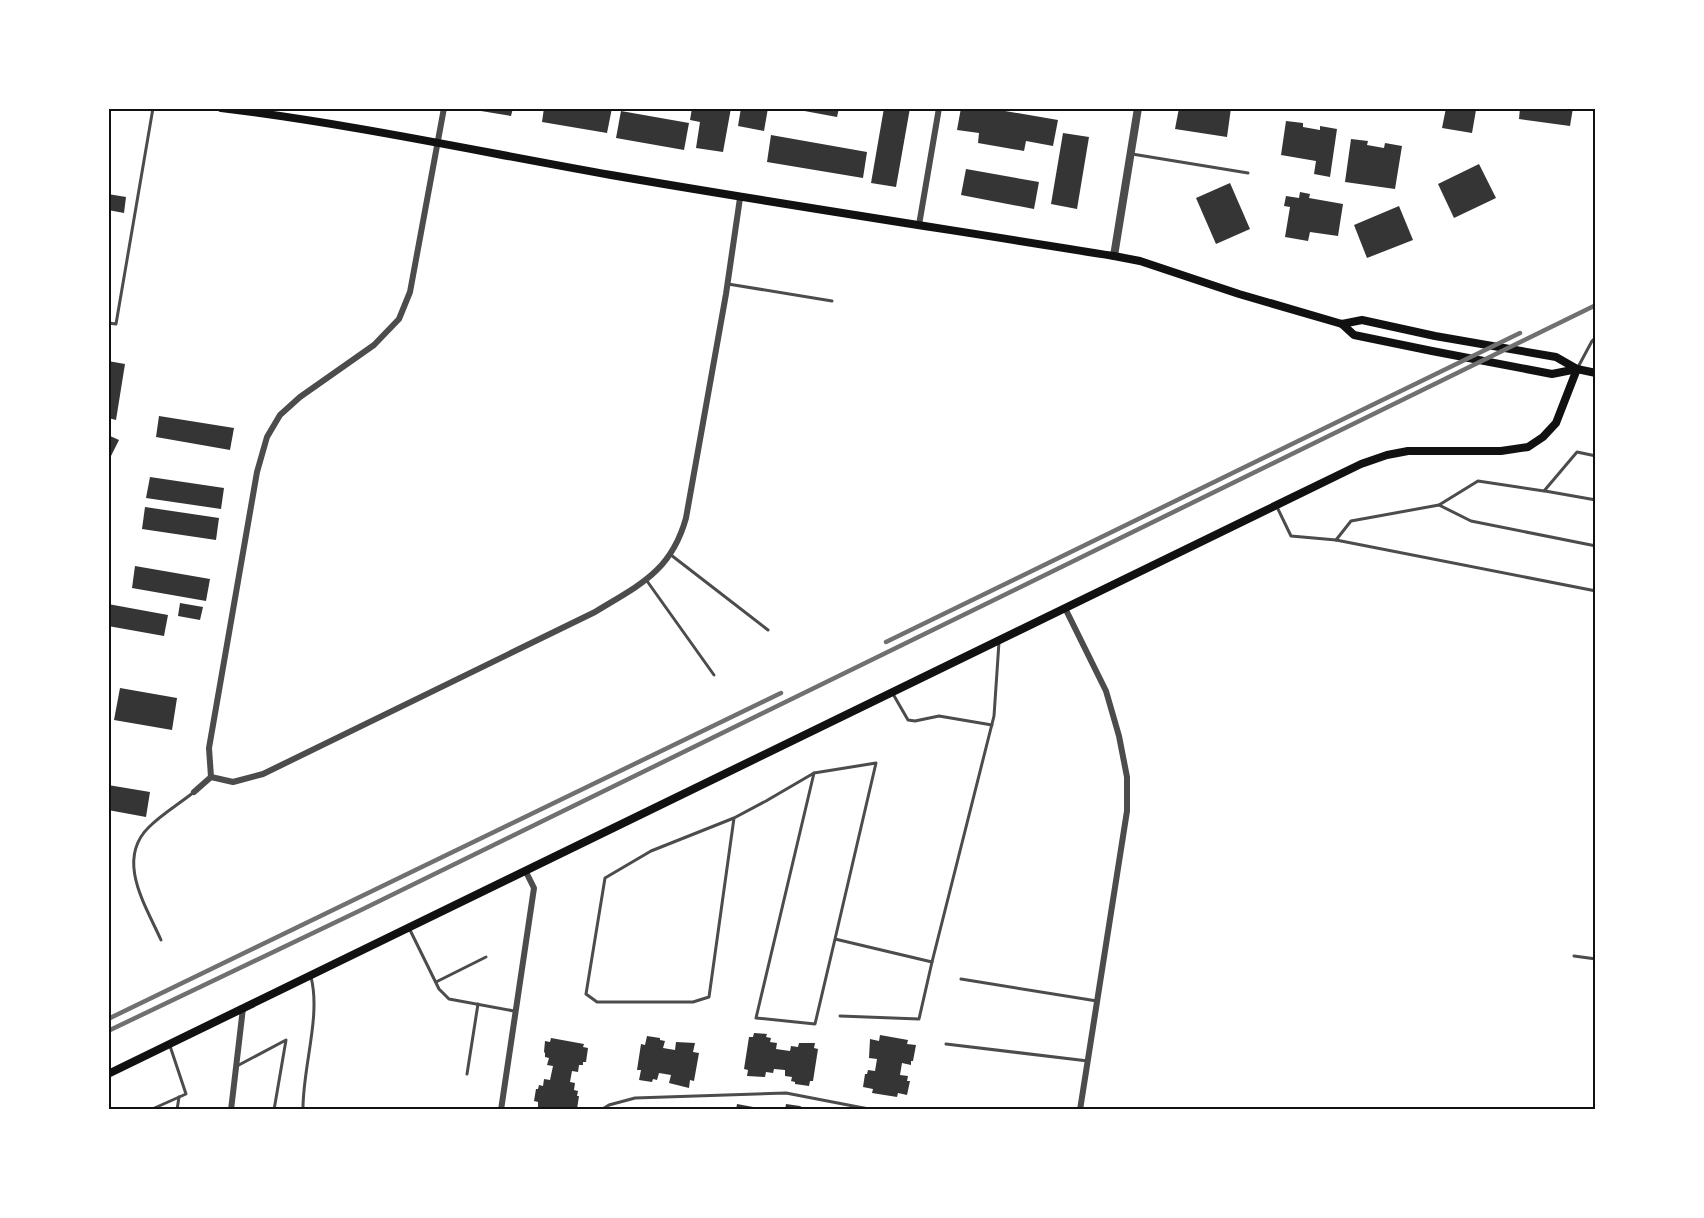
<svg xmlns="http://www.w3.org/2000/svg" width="1704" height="1218" viewBox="0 0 1704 1218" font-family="'PT Sans Narrow',sans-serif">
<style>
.building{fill:#353535}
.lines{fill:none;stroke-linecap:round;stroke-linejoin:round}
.service{stroke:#4c4c4c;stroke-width:3}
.minor{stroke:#4c4c4c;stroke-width:6}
.tertiary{stroke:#4c4c4c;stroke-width:8}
.secondary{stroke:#111;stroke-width:8}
.rail{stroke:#707070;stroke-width:4.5}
.neatline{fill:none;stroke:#111;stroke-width:2}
</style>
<rect width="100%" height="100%" fill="#fff"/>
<g class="building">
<polygon points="482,108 513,108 511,116 481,111"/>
<polygon points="544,108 612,108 607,133 542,122"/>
<polygon points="692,108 731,108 723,152 696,148 700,122 690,120"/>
<polygon points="741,108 768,108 764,131 738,126"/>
<polygon points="800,108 839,108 837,117 799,110"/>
<polygon points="884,108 910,108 896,187 871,183"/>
<polygon points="961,108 988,108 1058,120 1053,146 1026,141 1024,151 978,143 979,133 957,130"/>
<polygon points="1179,108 1231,108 1227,137 1175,129"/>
<polygon points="1446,108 1476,110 1472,133 1442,128"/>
<polygon points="1520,108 1573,108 1570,126 1519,119"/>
<polygon points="621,111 689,123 684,150 616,138"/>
<polygon points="1286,121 1303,123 1303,127 1320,130 1320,126 1337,129 1330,177 1314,174 1316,161 1281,155"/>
<polygon points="1063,133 1089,137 1077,209 1051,204"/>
<polygon points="771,135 867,152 863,178 767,162"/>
<polygon points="1351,139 1368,141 1367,145 1384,148 1385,143 1402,146 1395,189 1345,182"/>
<polygon points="1479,164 1496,198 1454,218 1438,184"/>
<polygon points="966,169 1039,182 1034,209 961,195"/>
<polygon points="1230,183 1250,229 1216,244 1196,198"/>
<polygon points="1300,192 1310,194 1309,198 1343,204 1338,236 1310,232 1308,241 1285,237 1290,207 1284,206 1286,196 1299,198"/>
<polygon points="108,194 126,197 124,213 108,210"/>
<polygon points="1399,206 1413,240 1367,258 1354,225"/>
<polygon points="108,361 125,364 116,420 108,418"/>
<polygon points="159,416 234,428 230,450 156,437"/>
<polygon points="108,435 119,440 108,462"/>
<polygon points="150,477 224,488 221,509 146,498"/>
<polygon points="145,507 219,518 216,540 142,529"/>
<polygon points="135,566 210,579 206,601 132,588"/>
<polygon points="180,603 203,607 200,620 178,616"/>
<polygon points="108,604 168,615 164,636 108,626"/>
<polygon points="120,688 177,698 172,730 114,720"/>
<polygon points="108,785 150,792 146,817 108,810"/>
<polygon points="754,1033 767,1034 766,1037 771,1038 770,1042 777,1043 776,1049 790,1051 791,1046 798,1047 799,1043 815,1043 814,1048 818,1049 813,1081 810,1081 809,1086 795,1084 795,1082 791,1081 792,1077 785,1076 785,1070 774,1069 773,1073 766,1072 765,1077 747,1076 748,1070 744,1069 749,1037 753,1037"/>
<polygon points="880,1035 908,1040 907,1044 916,1045 913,1061 911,1061 911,1065 902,1063 900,1075 908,1076 907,1081 910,1081 907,1095 898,1093 897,1097 872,1093 873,1089 863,1087 865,1074 867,1074 868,1070 875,1071 877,1059 869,1058 870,1039 879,1041"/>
<polygon points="647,1036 660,1038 660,1040 665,1041 663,1048 675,1050 676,1042 695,1043 693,1052 699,1053 694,1081 690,1080 689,1088 669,1083 671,1075 659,1073 657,1080 653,1079 652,1082 639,1080 641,1070 637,1070 641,1044 645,1045"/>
<polygon points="551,1038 584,1044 583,1047 588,1048 586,1062 583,1062 583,1065 579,1065 578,1072 572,1071 570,1082 575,1083 574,1090 578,1091 577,1096 579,1096 577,1109 556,1110 538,1107 538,1102 534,1101 536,1089 538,1089 539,1085 543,1086 544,1079 550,1080 553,1066 547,1065 549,1058 545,1057 545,1053 544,1052 545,1041 550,1042"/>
<polygon points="737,1104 764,1109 764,1110 736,1110"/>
<polygon points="786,1104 800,1106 807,1110 785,1110"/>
</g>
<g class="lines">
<g class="service">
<polyline points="1132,154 1248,173"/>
<polyline points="728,284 832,301"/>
<polyline points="108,323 116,324 153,108"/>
<polyline points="1577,369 1592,341 1596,337"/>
<polyline points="1545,491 1596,500"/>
<polyline points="1439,505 1471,521 1596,546"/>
<polyline points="1277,507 1291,536 1336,540 1596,591"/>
<polyline points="1336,540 1351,521 1439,505 1478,481 1544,491 1577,452 1596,456"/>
<polyline points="671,555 768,630"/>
<polyline points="647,581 714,675"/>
<polyline points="893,694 908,720 915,721 939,716 992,725"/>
<polyline points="734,818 651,851 605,878 586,994 597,1002 693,1002 709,997 734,818 766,801 814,773"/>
<polyline points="410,930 439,989 449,999 514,1011"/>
<polyline points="835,939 876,763 814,773 756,1018 815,1024 835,939 932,962 994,716 999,642"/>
<path d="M161 940C146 906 115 860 149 827 162 814 179 804 194 792"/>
<polyline points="1574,956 1596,959"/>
<polyline points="961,979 1097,1001"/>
<polyline points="436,982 486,957"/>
<polyline points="840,1016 919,1019 932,962"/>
<polyline points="946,1044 1088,1061"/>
<polyline points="237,1066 286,1040 274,1110"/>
<polyline points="467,1074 478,1004"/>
<path d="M303 1108C303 1066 321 1016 311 977"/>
<polyline points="150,1110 186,1094 170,1046"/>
<polyline points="177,1110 179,1097"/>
<polyline points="601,1110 609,1105 635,1098 786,1093 874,1110"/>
</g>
<g class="minor">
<path d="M444 108 410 292 399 319 374 345 300 397 280 415 267 437 257 472 209 748 211 777 233 782 263 774 595 612C639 585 671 572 686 518L726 294 740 198"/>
<polyline points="919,225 939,108"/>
<polyline points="1065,608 1106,691 1119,736 1127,777 1127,811 1080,1110"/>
<polyline points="194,792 211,777"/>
<polyline points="231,1110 243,1008"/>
<polyline points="501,1110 534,888 526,872"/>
</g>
<polyline class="tertiary" points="1114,256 1138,108"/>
<g class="secondary">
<path d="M221 108C352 124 481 152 611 175 779 204 946 229 1114 256L1140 261 1239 294 1342 324 1362 320 1435 336 1556 357 1577 369"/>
<polyline points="1342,324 1354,335 1432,351 1552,374 1577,369 1596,373"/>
<polyline points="108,1074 1361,464 1387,455 1408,451 1501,451 1528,447 1543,437 1556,423 1577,369"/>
</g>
<g class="rail">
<polyline points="886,642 1520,333"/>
<polyline points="108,1019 781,693"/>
<polyline points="108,1031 359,911 1596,305"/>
</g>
</g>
<rect width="1704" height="1218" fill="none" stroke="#ffffff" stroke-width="219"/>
<rect x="110" y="110" width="1484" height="998" class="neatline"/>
</svg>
